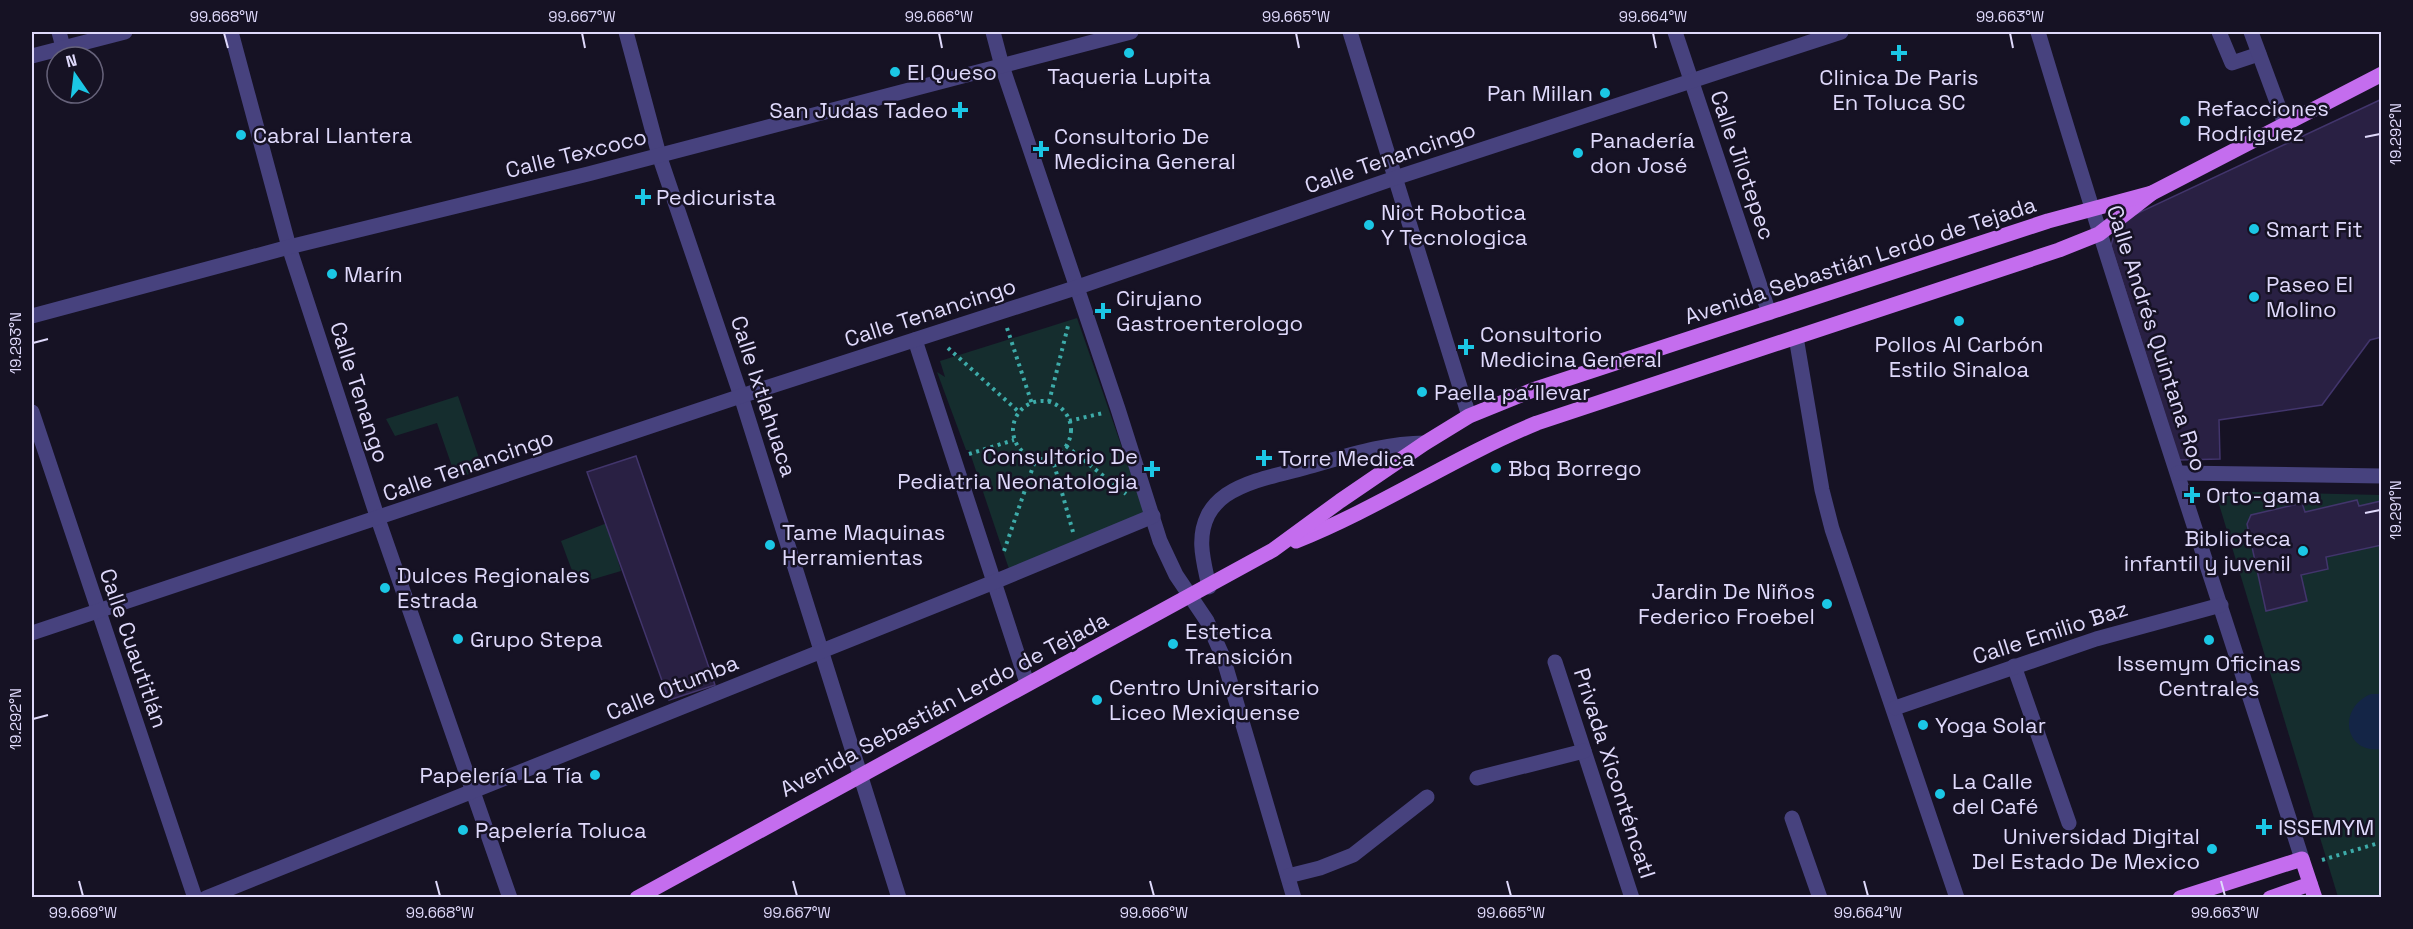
<svg xmlns="http://www.w3.org/2000/svg" width="2413" height="929" viewBox="0 0 2413 929" font-family="'Space Grotesk',sans-serif">
<style>
.green{fill:#152d2e}
.water{fill:#142546}
.building{fill:#292043;stroke:#42356c;stroke-width:1.5}
.lines{fill:none;stroke-linecap:round;stroke-linejoin:round}
.path{stroke:#3daba9;stroke-width:4;stroke-dasharray:3 4.5;stroke-linecap:butt}
.minor{stroke:#47427e;stroke-width:15}
.major{stroke:#c46dee;stroke-width:15}
.ticks{fill:none;stroke:#dfd9fb;stroke-width:2}
.poi-dot{fill:#1bc7e5;stroke:#161224;stroke-width:2}
.labels{text-anchor:middle;stroke-width:5;stroke-linejoin:round;paint-order:stroke}
.poi-label{font-size:22px;fill:#dfd9fb;stroke:#161224;text-anchor:start}
.street-label{font-size:22px;fill:#dfd9fb;stroke:#161224}
.neatline{fill:none;stroke:#dfd9fb;stroke-width:2}
.ticks-label{font-size:15px;text-anchor:middle;fill:#dfd9fb}
</style>
<rect width="100%" height="100%" fill="#161224"/>
<g class="green">
<polygon points="1077,318 1145,514 1009,569 969,450 966,450 937,372 945,377 940,361"/>
<polygon points="458,396 483,470 456,478 437,423 395,436 386,419"/>
<polygon points="2215,491 2381,495 2381,897 2338,897"/>
<polygon points="607,523 621,571 577,584 561,541"/>
</g>
<path class="water" d="M2371 694H2381V749C2344 754 2337 708 2371 694Z"/>
<g class="building">
<polygon points="2382,99 2382,337 2370,340 2322,405 2219,420 2220,459 2179,460 2111,246 2116,227 2123,220"/>
<polygon points="636,456 715,685 669,700 587,472"/>
<polygon points="2357,500 2359,506 2381,501 2382,545 2326,557 2328,569 2301,575 2307,601 2266,611 2247,524 2251,515 2302,503 2305,512"/>
</g>
<g class="lines">
<g class="path">
<polyline points="1007,328 1032,404"/>
<polyline points="948,348 1019,412"/>
<circle cx="1042" cy="430" r="29"/>
<polyline points="1049,402 1069,322"/>
<polyline points="1069,421 1103,413"/>
<polyline points="1066,446 1126,494"/>
<polyline points="969,454 1014,440"/>
<polyline points="1052,457 1073,532"/>
<polyline points="1004,551 1036,458"/>
<polyline points="2322,860 2382,842"/>
</g>
<g class="minor">
<polyline points="59,32 63,47"/>
<polyline points="231,32 289,247 378,519 510,898"/>
<polyline points="626,32 659,155 741,396 899,898"/>
<polyline points="993,32 1002,66 1118,409 1160,541 1176,575 1207,621 1223,657 1294,898"/>
<polyline points="1350,32 1469,416"/>
<polyline points="1675,32 1769,313"/>
<path d="M2038 32C2121 309 2214 583 2302 859"/>
<polyline points="2219,32 2232,63 2259,54"/>
<polyline points="2251,32 2285,124"/>
<polyline points="32,56 125,32"/>
<polyline points="32,316 289,247 588,174 1131,32"/>
<polyline points="1796,337 1822,490 1832,529 1957,898"/>
<polyline points="915,340 1027,683"/>
<polyline points="32,412 195,898"/>
<polyline points="2178,473 2382,476"/>
<path d="M1209 587C1204 562 1196 539 1208 515 1212 507 1219 500 1226 495 1249 480 1278 475 1304 468 1344 457 1383 443 1425 443"/>
<polyline points="32,633 741,396 1078,287 1395,178 1841,32"/>
<polyline points="1555,662 1632,898"/>
<polyline points="2014,666 2069,823"/>
<polyline points="1895,708 2096,639 2221,605"/>
<polyline points="1477,778 1584,751"/>
<polyline points="1792,818 1820,898"/>
<polyline points="1288,876 1320,868 1353,855 1427,797"/>
<polyline points="206,898 994,582 1153,516"/>
</g>
<g class="major">
<path d="M1296 541C1379 508 1454 457 1537 423L2059 250 2099 234 2152 193 2382 74"/>
<polyline points="637,898 1273,550 1340,501 1425,443 1469,416 1533,390 2048,221 2152,193"/>
<polyline points="2180,898 2302,859 2315,898"/>
<polyline points="2270,898 2310,884"/>
</g>
</g>
<path class="ticks" d="M224 33 228 48M582 33 585 48M939 33 942 48M1296 33 1299 48M1653 33 1656 48M2010 33 2013 48M2365 137 2380 134M33 343 48 339M2365 513 2380 510M33 719 48 715M79 881 83 896M436 881 440 896M793 881 797 896M1150 881 1154 896M1507 881 1511 896M1864 881 1868 896M2221 881 2225 896"/>
<g class="poi-dot">
<circle cx="1129" cy="53" r="6"/>
<path d="M1896 44h6v6h6v6h-6v6h-6v-6h-6v-6h6z"/>
<circle cx="895" cy="72" r="6"/>
<circle cx="1605" cy="93" r="6"/>
<path d="M957 101h6v6h6v6h-6v6h-6v-6h-6v-6h6z"/>
<circle cx="2185" cy="121" r="6"/>
<circle cx="241" cy="135" r="6"/>
<path d="M1038 140h6v6h6v6h-6v6h-6v-6h-6v-6h6z"/>
<circle cx="1578" cy="153" r="6"/>
<path d="M640 188h6v6h6v6h-6v6h-6v-6h-6v-6h6z"/>
<circle cx="1369" cy="225" r="6"/>
<circle cx="2254" cy="229" r="6"/>
<circle cx="332" cy="274" r="6"/>
<circle cx="2254" cy="297" r="6"/>
<path d="M1100 302h6v6h6v6h-6v6h-6v-6h-6v-6h6z"/>
<circle cx="1959" cy="321" r="6"/>
<path d="M1463 338h6v6h6v6h-6v6h-6v-6h-6v-6h6z"/>
<circle cx="1422" cy="392" r="6"/>
<path d="M1261 449h6v6h6v6h-6v6h-6v-6h-6v-6h6z"/>
<circle cx="1496" cy="468" r="6"/>
<path d="M1149 460h6v6h6v6h-6v6h-6v-6h-6v-6h6z"/>
<path d="M2189 486h6v6h6v6h-6v6h-6v-6h-6v-6h6z"/>
<circle cx="770" cy="545" r="6"/>
<circle cx="2303" cy="551" r="6"/>
<circle cx="385" cy="588" r="6"/>
<circle cx="1827" cy="604" r="6"/>
<circle cx="458" cy="639" r="6"/>
<circle cx="2209" cy="640" r="6"/>
<circle cx="1173" cy="644" r="6"/>
<circle cx="1097" cy="700" r="6"/>
<circle cx="1923" cy="725" r="6"/>
<circle cx="595" cy="775" r="6"/>
<circle cx="1940" cy="794" r="6"/>
<path d="M2261 818h6v6h6v6h-6v6h-6v-6h-6v-6h6z"/>
<circle cx="463" cy="830" r="6"/>
<circle cx="2212" cy="849" r="6"/>
</g>
<g class="labels">
<g class="poi-label">
<text x="907" y="80">El Queso</text>
<text x="1129" y="84" text-anchor="middle">Taqueria Lupita</text>
<text x="1899" y="85" text-anchor="middle">Clinica De Paris<tspan x="1899" dy="25">En Toluca SC</tspan></text>
<text x="1593" y="101" text-anchor="end">Pan Millan</text>
<text x="2197" y="116">Refacciones<tspan x="2197" dy="25">Rodriguez</tspan></text>
<text x="948" y="118" text-anchor="end">San Judas Tadeo</text>
<text x="253" y="143">Cabral Llantera</text>
<text x="1054" y="144">Consultorio De<tspan x="1054" dy="25">Medicina General</tspan></text>
<text x="1590" y="148">Panadería<tspan x="1590" dy="25">don José</tspan></text>
<text x="656" y="205">Pedicurista</text>
<text x="1381" y="220">Niot Robotica<tspan x="1381" dy="25">Y Tecnologica</tspan></text>
<text x="2266" y="237">Smart Fit</text>
<text x="344" y="282">Marín</text>
<text x="2266" y="292">Paseo El<tspan x="2266" dy="25">Molino</tspan></text>
<text x="1116" y="306">Cirujano<tspan x="1116" dy="25">Gastroenterologo</tspan></text>
<text x="1480" y="342">Consultorio<tspan x="1480" dy="25">Medicina General</tspan></text>
<text x="1959" y="352" text-anchor="middle">Pollos Al Carbón<tspan x="1959" dy="25">Estilo Sinaloa</tspan></text>
<text x="1434" y="400">Paella pa´llevar</text>
<text x="1138" y="464" text-anchor="end">Consultorio De<tspan x="1138" dy="25">Pediatria Neonatologia</tspan></text>
<text x="1278" y="466">Torre Medica</text>
<text x="1508" y="476">Bbq Borrego</text>
<text x="2206" y="503">Orto-gama</text>
<text x="782" y="540">Tame Maquinas<tspan x="782" dy="25">Herramientas</tspan></text>
<text x="2291" y="546" text-anchor="end">Biblioteca<tspan x="2291" dy="25">infantil y juvenil</tspan></text>
<text x="397" y="583">Dulces Regionales<tspan x="397" dy="25">Estrada</tspan></text>
<text x="1815" y="599" text-anchor="end">Jardin De Niños<tspan x="1815" dy="25">Federico Froebel</tspan></text>
<text x="1185" y="639">Estetica<tspan x="1185" dy="25">Transición</tspan></text>
<text x="470" y="647">Grupo Stepa</text>
<text x="2209" y="671" text-anchor="middle">Issemym Oficinas<tspan x="2209" dy="25">Centrales</tspan></text>
<text x="1109" y="695">Centro Universitario<tspan x="1109" dy="25">Liceo Mexiquense</tspan></text>
<text x="1935" y="733">Yoga Solar</text>
<text x="583" y="783" text-anchor="end">Papelería La Tía</text>
<text x="1952" y="789">La Calle<tspan x="1952" dy="25">del Café</tspan></text>
<text x="2278" y="835">ISSEMYM</text>
<text x="475" y="838">Papelería Toluca</text>
<text x="2200" y="844" text-anchor="end">Universidad Digital<tspan x="2200" dy="25">Del Estado De Mexico</tspan></text>
</g>
<g class="street-label">
<text transform="translate(576 153) rotate(-14)" y="8">Calle Texcoco</text>
<text transform="translate(1390 157) rotate(-19)" y="8">Calle Tenancingo</text>
<text transform="translate(1743 165) rotate(71)" y="8">Calle Jilotepec</text>
<text transform="translate(1860 260) rotate(-18)" y="8">Avenida Sebastián Lerdo de Tejada</text>
<text transform="translate(930 312) rotate(-18)" y="8">Calle Tenancingo</text>
<text transform="translate(2157 338) rotate(72)" y="8">Calle Andrés Quintana Roo</text>
<text transform="translate(360 392) rotate(72)" y="8">Calle Tenango</text>
<text transform="translate(764 396) rotate(72)" y="8">Calle Ixtlahuaca</text>
<text transform="translate(468 465) rotate(-19)" y="8">Calle Tenancingo</text>
<text transform="translate(2050 632) rotate(-18)" y="8">Calle Emilio Baz</text>
<text transform="translate(134 648) rotate(71)" y="8">Calle Cuautitlán</text>
<text transform="translate(672 687) rotate(-22)" y="8">Calle Otumba</text>
<text transform="translate(944 704) rotate(-28)" y="8">Avenida Sebastián Lerdo de Tejada</text>
<text transform="translate(1615 773) rotate(72)" y="8">Privada Xiconténcatl</text>
</g>
</g>
<rect width="2413" height="929" fill="none" stroke="#161224" stroke-width="66"/>
<g transform="translate(75 75) rotate(346)"><circle r="28" fill="#161224" stroke="#66627a" stroke-width="1.5"/>
<path d="M0-4.5L10 22L0 15L-10 22Z" fill="#1bc7e5"/>
<text y="-9" font-size="16" font-weight="bold" text-anchor="middle" fill="#dfd9fb">N</text>
</g>
<rect x="33" y="33" width="2347" height="863" class="neatline"/>
<g class="ticks-label">
<text x="224" y="22">99.668°W</text>
<text x="582" y="22">99.667°W</text>
<text x="939" y="22">99.666°W</text>
<text x="1296" y="22">99.665°W</text>
<text x="1653" y="22">99.664°W</text>
<text x="2010" y="22">99.663°W</text>
<text transform="translate(2396 134) rotate(-90)" y="5">19.292°N</text>
<text transform="translate(16 343) rotate(-90)" y="5">19.293°N</text>
<text transform="translate(2396 510) rotate(-90)" y="5">19.291°N</text>
<text transform="translate(16 719) rotate(-90)" y="5">19.292°N</text>
<text x="83" y="918">99.669°W</text>
<text x="440" y="918">99.668°W</text>
<text x="797" y="918">99.667°W</text>
<text x="1154" y="918">99.666°W</text>
<text x="1511" y="918">99.665°W</text>
<text x="1868" y="918">99.664°W</text>
<text x="2225" y="918">99.663°W</text>
</g>
</svg>
